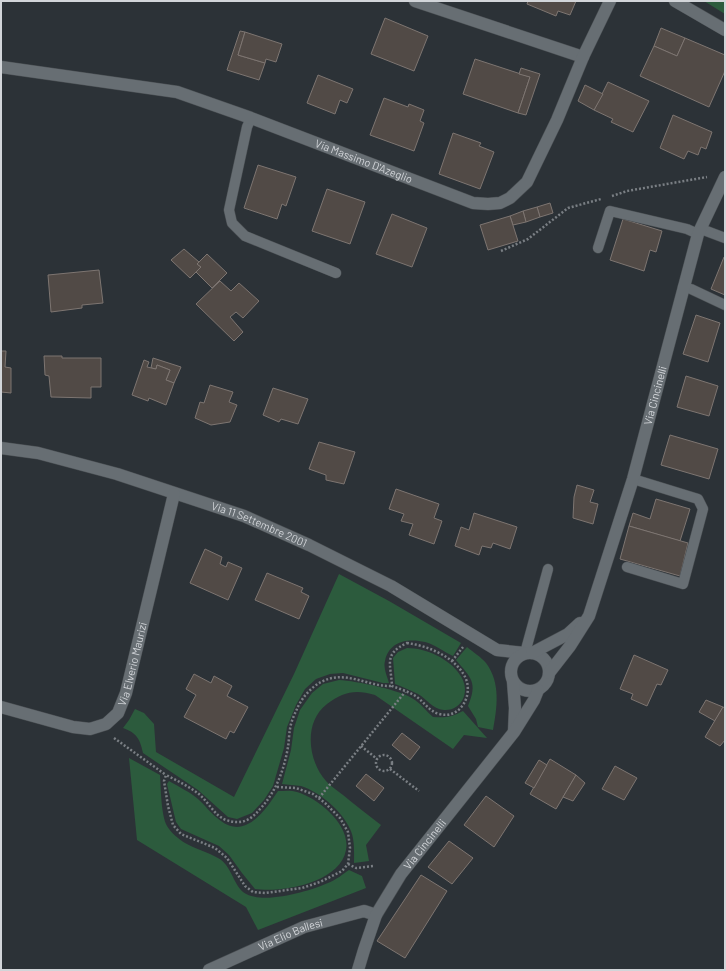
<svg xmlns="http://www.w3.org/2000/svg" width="726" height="971" viewBox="0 0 726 971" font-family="Barlow,sans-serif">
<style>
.green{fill:#2c5b3d}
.building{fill:#514a46;stroke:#7d7571}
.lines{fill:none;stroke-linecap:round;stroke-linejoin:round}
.lane-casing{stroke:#494e52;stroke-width:11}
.street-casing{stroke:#494e52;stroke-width:13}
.path{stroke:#7a7f84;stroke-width:2.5;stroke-dasharray:2 2;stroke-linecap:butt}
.lane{stroke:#676e73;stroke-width:10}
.street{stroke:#676e73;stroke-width:12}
.labels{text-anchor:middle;stroke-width:3;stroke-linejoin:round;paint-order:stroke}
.street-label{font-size:11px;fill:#d2d5d9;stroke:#2c3237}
</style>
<rect width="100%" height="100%" fill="#2c3237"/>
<g class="green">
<polygon points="704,1 725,1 725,14"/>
<path d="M339 574 389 601 461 643 453 656C444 652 434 644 425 642 408 638 389 641 385 661 383 668 387 676 389 683H383L343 673 330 674 316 679 305 689 296 705 287 727 284 748 273 786 264 800 252 813 237 819 228 817 198 790 143 753C140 739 137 733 123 728L129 720 135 709 144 713 154 724 156 752 234 797 294 674Z"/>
<path d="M467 647C473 652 481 657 486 663 501 683 497 708 493 730L478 727 476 719 468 706C478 682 471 678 456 660Z"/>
<path d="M407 648C426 648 450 659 460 675 471 690 463 711 444 710 432 709 427 699 418 694 410 690 403 687 395 684L393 658 398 652Z"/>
<path d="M339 680C356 681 402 690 415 700 422 705 427 712 433 717 446 718 452 717 463 711L487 738 464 735 453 749 375 695C355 689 343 692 327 704 303 722 308 761 326 781 330 786 337 790 343 795 355 805 368 815 381 825L366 845 369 861 354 863C354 852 355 839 350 829 342 811 320 792 301 786 295 785 288 785 282 784L291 750 294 728 300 710 312 693 323 684Z"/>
<path d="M129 758 160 775C161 789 161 815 167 826 171 833 179 839 185 843 195 849 208 852 218 858 232 866 232 882 243 892 261 906 310 891 328 883 336 880 343 874 349 870L362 876 366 888 258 930 246 907 137 840Z"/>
<path d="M169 781C179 787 190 792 198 799 206 806 212 815 221 821 246 840 266 809 278 791 284 791 291 790 297 792 318 798 351 825 346 850 340 883 282 893 255 889L242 873 229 855 219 846 181 829 176 822 167 784Z"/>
</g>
<g class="building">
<polygon points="528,1 576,1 570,15 558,11 556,16 527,4"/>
<polygon points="385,18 428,36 414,71 371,54"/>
<polygon points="661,28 685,38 677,56 654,46"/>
<polygon points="240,31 245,32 238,55 265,63 259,80 227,70"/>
<polygon points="245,32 282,44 276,62 266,59 265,63 238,55"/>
<polygon points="685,38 725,55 725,71 709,107 640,76 654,46 677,56"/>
<polygon points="475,59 530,77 518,113 463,94"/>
<polygon points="521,68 540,74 526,115 518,113 530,77 519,74"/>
<polygon points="318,75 353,89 347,103 340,100 335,114 307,103"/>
<polygon points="608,82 649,101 633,132 611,122 613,119 594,110"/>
<polygon points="585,85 603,94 594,110 578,101"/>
<polygon points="384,98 408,107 409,104 424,110 420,121 424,123 414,151 370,135"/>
<polygon points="673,115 712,132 706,149 701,147 698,155 688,151 684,159 660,148"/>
<polygon points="453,133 481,143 479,146 494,152 480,189 439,174"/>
<polygon points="258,165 296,177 286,206 282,204 277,219 244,208"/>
<polygon points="327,189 365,202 350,244 312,231"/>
<polygon points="550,203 553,213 540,217 537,207"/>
<polygon points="537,207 540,217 526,222 523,211"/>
<polygon points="523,211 526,222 513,225 510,216"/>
<polygon points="392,214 427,228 412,267 376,254"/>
<polygon points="510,216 518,241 488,250 480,225"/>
<polygon points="623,219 662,231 656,252 650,250 644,271 610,260"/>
<polygon points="184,249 199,262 197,264 201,267 190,278 171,260"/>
<polygon points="207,254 227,273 212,288 196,272 201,267 197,264"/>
<polygon points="724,257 725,258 725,295 711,289"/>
<polygon points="99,270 103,303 82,305 82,308 51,312 48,275"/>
<polygon points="220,281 231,291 239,283 259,301 243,318 236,312 230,317 243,332 234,341 196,304"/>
<polygon points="696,315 720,323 708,362 683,354"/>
<polygon points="1,351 6,351 5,367 11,368 11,393 1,392"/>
<polygon points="44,356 62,356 62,358 101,358 101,387 91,387 91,398 51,397 49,376 45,375"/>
<polygon points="153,358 181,367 174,383 166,380 170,370 157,365 156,369 151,368"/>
<polygon points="144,360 149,362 147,367 156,369 157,365 170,370 166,380 174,383 166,405 149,398 148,401 132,395"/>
<polygon points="686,376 718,386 709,416 677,407"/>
<polygon points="210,385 233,392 229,402 237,405 230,422 211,425 195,418 200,402 204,403"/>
<polygon points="273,388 308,399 298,424 281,419 279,422 263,415"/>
<polygon points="670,435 718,449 709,479 661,465"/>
<polygon points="319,442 355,452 344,484 326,480 326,475 309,469"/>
<polygon points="577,485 594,490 590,502 598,504 593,524 573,518 574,497"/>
<polygon points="396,489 439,504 434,518 442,521 434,544 409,535 413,524 401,521 404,514 389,509"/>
<polygon points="656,499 690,509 680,541 629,526 633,513 650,519"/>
<polygon points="474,513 517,527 510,549 493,543 491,548 482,546 479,555 455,546 461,527 469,530"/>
<polygon points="629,526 688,543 680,576 620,559"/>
<polygon points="205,549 222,557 220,564 226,567 228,562 242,568 228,600 190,583"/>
<polygon points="267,573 303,588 301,592 309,596 299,619 255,600"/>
<polygon points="634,655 668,670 661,685 657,684 647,706 631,699 633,694 620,689"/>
<polygon points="194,674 211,683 214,676 232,686 227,696 248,707 234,733 230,731 226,739 184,717 196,695 186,689"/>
<polygon points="706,700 723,707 715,721 699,712"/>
<polygon points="723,707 725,708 725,740 720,746 705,737"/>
<polygon points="402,733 420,747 410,760 392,745"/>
<polygon points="550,759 576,775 556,809 530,794"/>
<polygon points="539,760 547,765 534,788 525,783"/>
<polygon points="615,766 637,778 624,800 602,789"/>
<polygon points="366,774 384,788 374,801 356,786"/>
<polygon points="576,775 585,783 573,801 563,797"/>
<polygon points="486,796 514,816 494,847 464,825"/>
<polygon points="449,841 473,858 452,884 428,867"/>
<polygon points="421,875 447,891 405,958 377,941"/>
</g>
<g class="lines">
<g class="lane-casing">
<g id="lane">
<polyline points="251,118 247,127 229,210 232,223 245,236 336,273"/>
<polyline points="701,229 725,238"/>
<polyline points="598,248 610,211 687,229 698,234"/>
<polyline points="683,287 691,289 725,305"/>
<polyline points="627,567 683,584 703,509 698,499 633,479"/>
<polyline points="525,653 548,569"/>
</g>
</g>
<g class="street-casing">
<g id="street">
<polyline points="415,1 583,57"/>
<polyline points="675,1 725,30"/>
<path id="s1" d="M1 67 177 92 251 118 473 203 488 204 500 203 510 198 527 182 557 120 583 57 610 1"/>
<path id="s2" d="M1 448 38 453 117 474 244 516 309 545 391 586 497 650 525 653"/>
<circle cx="530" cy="672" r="19"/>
<polyline points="532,653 568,634 580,623"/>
<path id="s3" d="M549 673 570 646 589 616 633 479 698 234 725 177"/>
<polyline points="513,682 515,708 514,731"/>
<path id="s4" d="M1 707 73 727 90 729 106 724 118 713 126 693 174 494"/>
<path id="s5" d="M209 970 304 927 364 911 376 915"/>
<path id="s6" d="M358 970 364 950 376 915 401 874 514 732 534 700 538 690"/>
</g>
</g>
<g class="path">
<polyline points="612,196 627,191 707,177"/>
<polyline points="501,251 528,239 568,208 601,199"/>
<path d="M407 643C428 646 453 656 464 675 475 693 461 720 439 714 429 711 425 703 417 697 410 692 400 689 392 686 391 664 383 654 407 643Z"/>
<polyline points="452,661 463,647"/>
<polyline points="114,738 166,775"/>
<polyline points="361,746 377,759"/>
<circle cx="384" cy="763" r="8"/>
<polyline points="390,769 419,791"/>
<path d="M277 787 296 788 313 794 325 803 340 818 348 832 350 848 348 864 342 871 320 882 302 888 265 893 253 892 245 886 227 858 215 848 181 834 173 825 168 806 164 781 166 775C178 781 190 787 200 795 209 803 215 816 226 820 241 825 250 821 260 809 276 792 284 770 288 747 289 741 289 734 290 729 291 722 294 715 297 709 301 699 311 687 321 682 346 669 367 687 392 686"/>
<polyline points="319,798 405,692"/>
<polyline points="348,864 356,868 374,866"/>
</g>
<use href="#lane" class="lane"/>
<use href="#street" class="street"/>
</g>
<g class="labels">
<g class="street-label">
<text dy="4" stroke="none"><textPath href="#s1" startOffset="377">Via Massimo D'Azeglio</textPath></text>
<text dy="4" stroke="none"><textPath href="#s3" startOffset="300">Via Cincinelli</textPath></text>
<text dy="4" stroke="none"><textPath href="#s2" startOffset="270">Via 11 Settembre 2001</textPath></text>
<text dy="4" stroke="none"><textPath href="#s4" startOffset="176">Via Elverio Maurizi</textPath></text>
<text dy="4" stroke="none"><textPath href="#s6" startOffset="144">Via Cincinelli</textPath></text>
<text dy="4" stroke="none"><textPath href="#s5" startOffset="89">Via Elio Ballesi</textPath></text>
</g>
</g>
<rect width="726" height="971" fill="none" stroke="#d2d5d9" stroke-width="4"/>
</svg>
